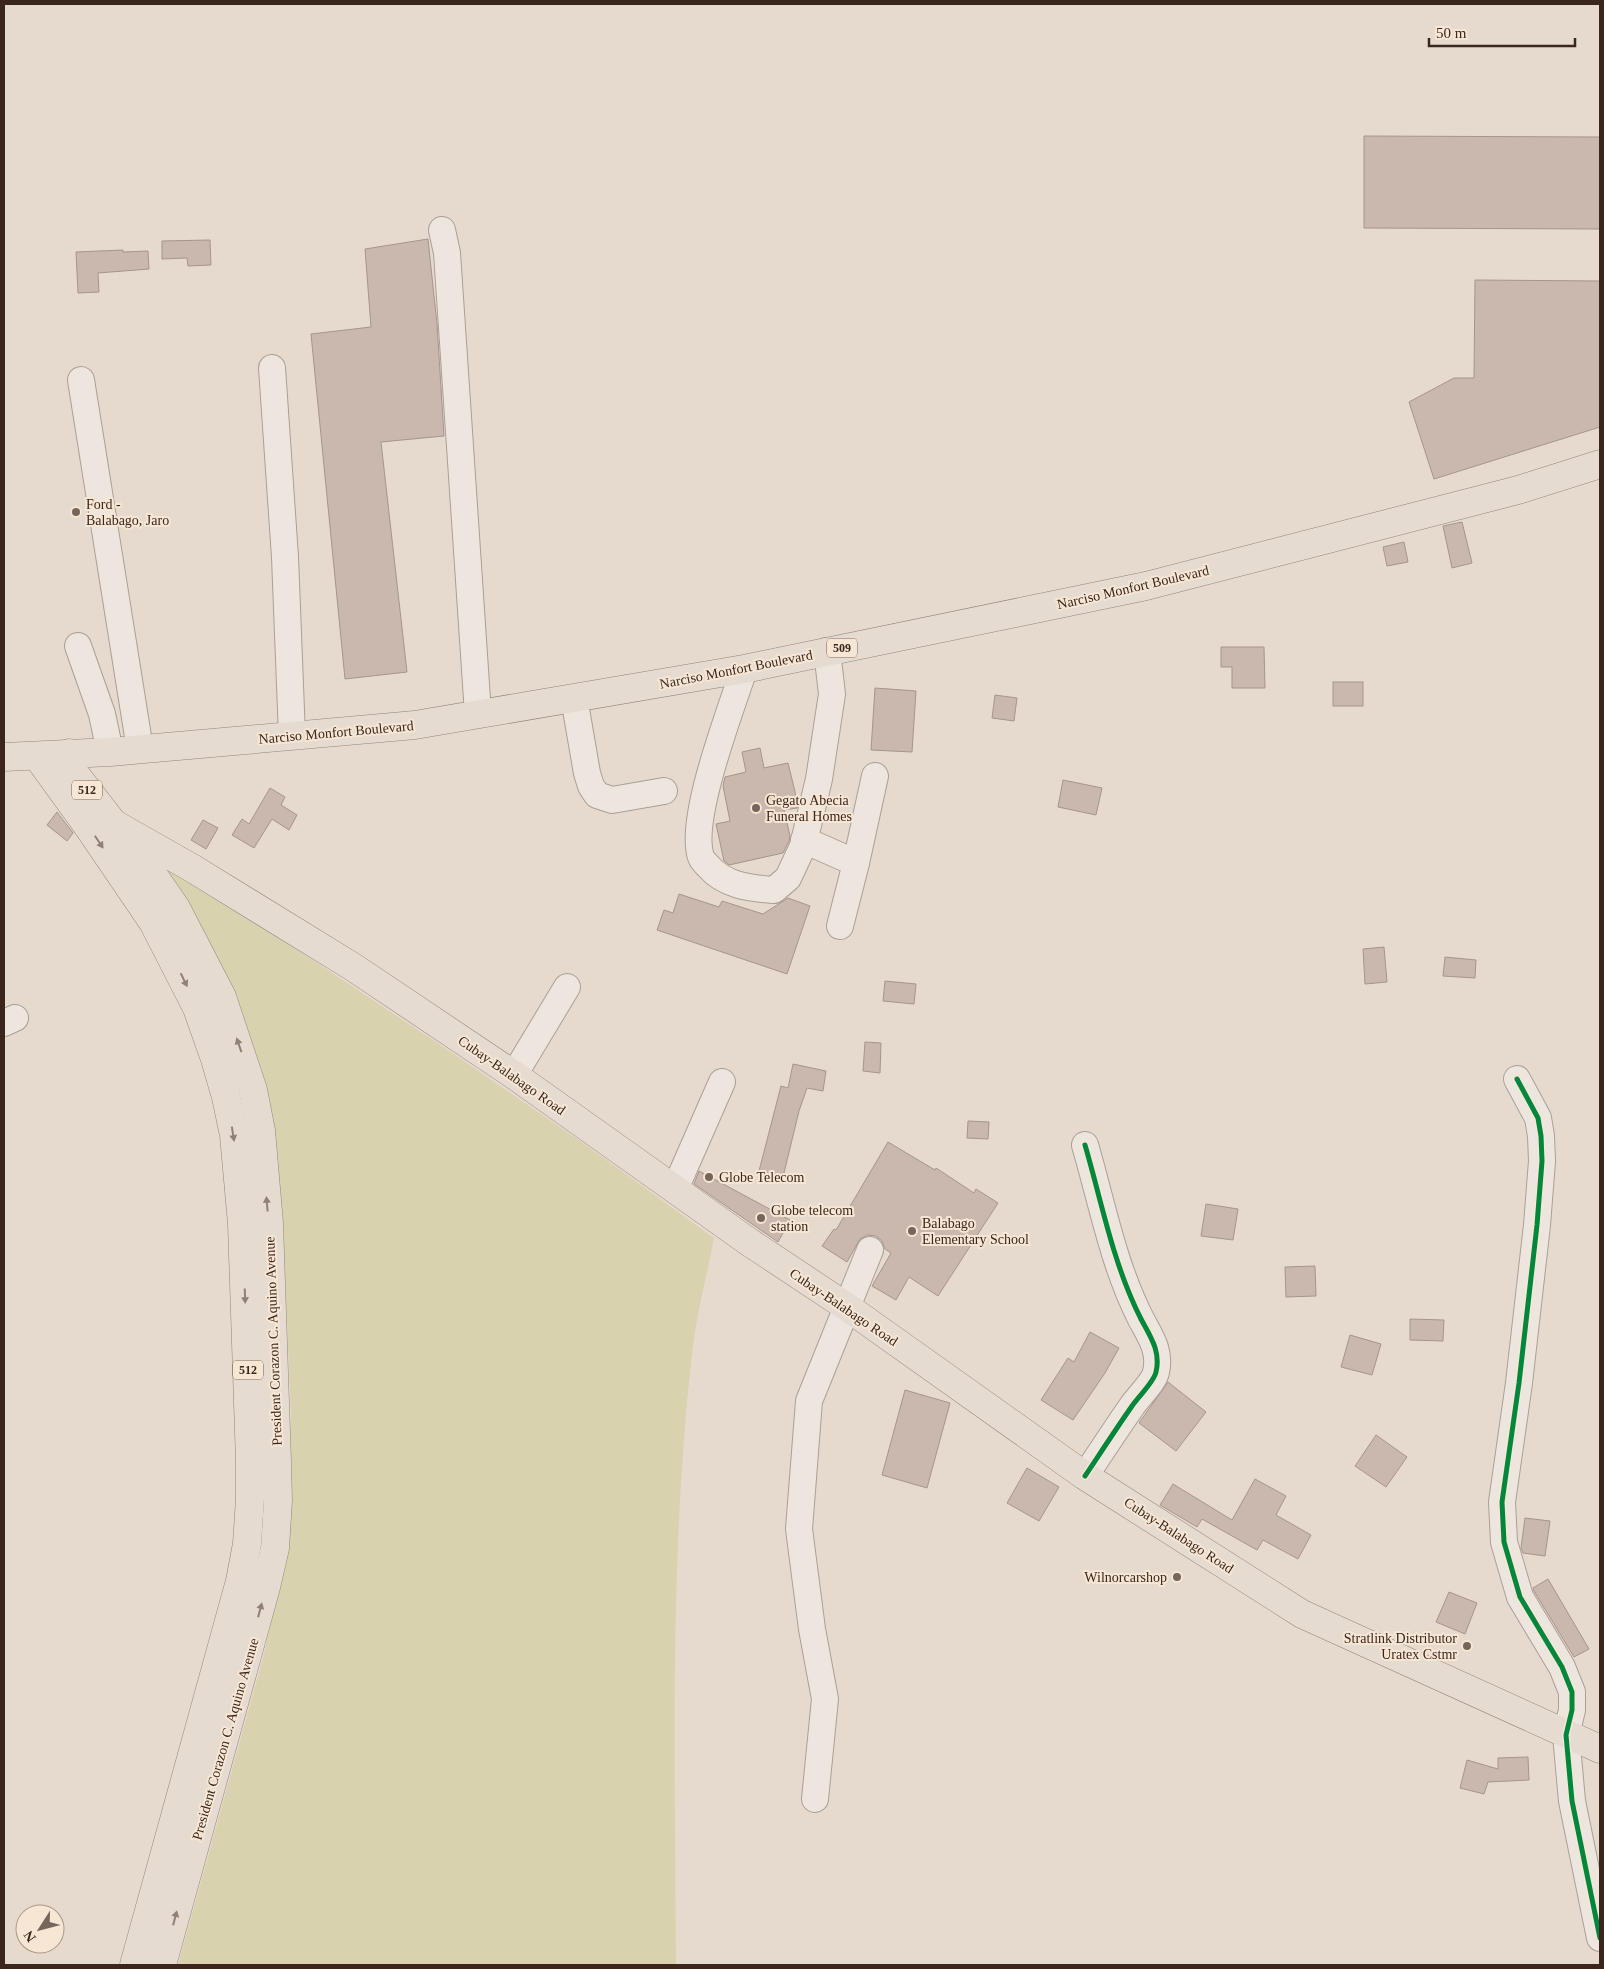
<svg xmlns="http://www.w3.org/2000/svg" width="1604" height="1969" viewBox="0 0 1604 1969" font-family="Georgia,serif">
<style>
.green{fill:#d9d2af}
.building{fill:#cab7ae;stroke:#a6958d}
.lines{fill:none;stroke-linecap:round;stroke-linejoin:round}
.minor-casing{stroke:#ab9f96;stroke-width:28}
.major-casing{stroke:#91857d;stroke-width:29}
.minor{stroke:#ede6df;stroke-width:26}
.major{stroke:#e5dbd1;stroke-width:28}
.cycleway-casing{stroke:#f7e6d3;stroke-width:8}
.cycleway{stroke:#00873e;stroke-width:5}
.oneway{fill:#908077}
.poi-dot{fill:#76655b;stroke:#f7e6d3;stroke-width:2}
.labels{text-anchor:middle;stroke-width:4;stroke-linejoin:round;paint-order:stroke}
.shield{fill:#f7e6d3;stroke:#736054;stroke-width:1}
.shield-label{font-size:12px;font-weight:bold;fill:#3a261d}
.poi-label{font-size:14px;fill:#3a261d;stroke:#f7e6d3;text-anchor:start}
.street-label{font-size:14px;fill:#3a261d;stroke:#f7e6d3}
</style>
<rect width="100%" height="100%" fill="#e6dace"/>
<path class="green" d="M158 857 448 1050 580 1141 714 1238C707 1276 696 1315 692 1354 669 1556 675 1762 676 1965H178L264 1654 286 1549 291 1412 283 1233 267 1088 233 987Z"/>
<g class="building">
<polygon points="1364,136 1600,137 1600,229 1364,228"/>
<polygon points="428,239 437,324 444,436 381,442 407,672 345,679 311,334 371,327 365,249"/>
<polygon points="210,240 211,265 188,266 187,258 162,259 162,241"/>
<polygon points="123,250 123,252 148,251 149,269 98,273 99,292 78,293 76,252"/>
<polygon points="1475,280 1600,281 1600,427 1434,479 1409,402 1454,378 1474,378"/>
<polygon points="1462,522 1472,563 1452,568 1443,526"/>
<polygon points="1404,542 1408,562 1387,566 1383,547"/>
<polygon points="1221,647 1264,647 1265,688 1232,688 1232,667 1221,667"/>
<rect x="1333" y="682" width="30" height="24"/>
<polygon points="875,688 916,691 912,752 871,750"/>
<polygon points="995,695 1017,698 1014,721 992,718"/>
<polygon points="760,748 764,768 788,763 798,804 797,808 784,810 790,836 789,841 783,853 729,865 724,861 716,824 730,821 723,786 725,777 746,772 742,752"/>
<polygon points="1063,780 1102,788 1096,815 1058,807"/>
<polygon points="270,788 285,797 281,805 297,815 289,830 272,819 254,848 232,835 242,819 249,824"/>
<polygon points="57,812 73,833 67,841 47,825"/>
<polygon points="203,820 218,828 206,849 191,840"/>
<polygon points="679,894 719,907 722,901 763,914 788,898 810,906 787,974 657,930 664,910 673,913"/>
<polygon points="1384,947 1387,982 1365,984 1363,949"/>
<polygon points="1445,957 1476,960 1475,978 1443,976"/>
<polygon points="885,981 916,984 914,1004 883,1001"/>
<polygon points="865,1042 881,1043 880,1073 863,1071"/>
<polygon points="793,1064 826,1071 823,1091 807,1088 799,1111 783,1177 759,1171 781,1086 788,1088"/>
<polygon points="968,1121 989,1122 988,1139 967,1138"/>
<polygon points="888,1142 935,1170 936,1168 974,1193 976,1189 998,1203 938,1296 909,1277 896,1300 872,1286 891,1253 885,1249 882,1241 876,1236 868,1235 860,1239 847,1262 822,1246 834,1229 836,1230"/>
<polygon points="699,1171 790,1220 778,1242 694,1184"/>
<polygon points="1206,1204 1238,1209 1233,1240 1201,1236"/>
<polygon points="1315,1266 1316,1296 1286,1297 1285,1267"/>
<polygon points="1410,1319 1444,1320 1443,1341 1410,1340"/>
<polygon points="1090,1332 1119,1348 1105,1373 1073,1420 1041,1400 1068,1358 1074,1362"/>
<polygon points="1350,1335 1381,1344 1372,1375 1341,1367"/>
<polygon points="1168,1382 1206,1412 1176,1451 1139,1423"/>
<polygon points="905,1390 950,1403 927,1488 882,1475"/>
<polygon points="1376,1435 1407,1457 1386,1487 1355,1466"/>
<polygon points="1027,1468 1059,1487 1039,1521 1007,1503"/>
<polygon points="1255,1479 1286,1496 1276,1515 1311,1535 1298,1559 1263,1540 1257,1550 1202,1519 1197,1527 1160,1505 1173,1484 1232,1520"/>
<polygon points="1525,1518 1550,1521 1545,1556 1523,1553 1521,1548"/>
<polygon points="1548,1579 1589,1649 1574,1657 1534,1591 1533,1588"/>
<polygon points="1449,1592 1477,1603 1465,1634 1436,1622"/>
<polygon points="1528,1757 1529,1780 1488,1782 1484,1794 1460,1788 1467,1760 1498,1769 1498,1758"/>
</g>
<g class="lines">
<g class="minor-casing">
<g id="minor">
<polyline points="442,230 447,253 478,714"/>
<polyline points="272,368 285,557 292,736"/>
<polyline points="81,380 140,749"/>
<polyline points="78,646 102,714 110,752"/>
<path d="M744 669C731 710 688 819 701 857 702 860 706 864 708 866 725 886 750 888 774 890L788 878 803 846 819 779 832 694 827 651"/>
<polyline points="574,698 587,773 591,786 597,795 612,800 664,791"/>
<polyline points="804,840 856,863 840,926"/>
<polyline points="856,863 875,776"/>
<polyline points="4,1023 15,1018"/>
<polyline points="514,1075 567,987"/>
<polyline points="1517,1079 1538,1118 1541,1136 1542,1161 1537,1225 1519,1383 1502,1502 1504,1542 1520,1597 1562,1667 1572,1692 1572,1710 1566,1735 1572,1801 1600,1938"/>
<path d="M1085 1145C1102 1203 1113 1264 1141 1319 1150 1336 1161 1351 1156 1372 1154 1382 1138 1397 1132 1406 1116 1429 1101 1452 1085 1476"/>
<polyline points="675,1189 722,1082"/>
<polyline points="815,1799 825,1699 812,1629 799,1529 809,1401 870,1250"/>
</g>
</g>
<g class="major-casing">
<g id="major">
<polyline points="69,753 71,767 76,775 154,876 176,908 222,997 253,1090 261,1131 269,1223 277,1462 278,1500 275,1548 266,1587 162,1965"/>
<polyline points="37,756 89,828 153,922 197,1008 215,1059 226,1097 234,1135 242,1224 250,1462 250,1499 247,1544 240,1581 134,1965"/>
<polyline points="4,757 110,752 415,725 744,669 1146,586 1518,490 1600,464"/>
<polyline points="111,822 192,868 353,967 514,1075 749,1242 847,1307 1085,1476 1302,1614 1600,1749"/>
</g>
</g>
<use href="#minor" class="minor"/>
<use href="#major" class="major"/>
<g class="cycleway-casing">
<g id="cycleway">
<polyline points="1517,1079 1538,1118 1541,1136 1542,1161 1537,1225 1519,1383 1502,1502 1504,1542 1520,1597 1562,1667 1572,1692 1572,1710 1566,1735 1572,1801 1600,1938"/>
<path d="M1085 1145C1102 1203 1113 1264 1141 1319 1150 1336 1161 1351 1156 1372 1154 1382 1138 1397 1132 1406 1116 1429 1101 1452 1085 1476"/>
</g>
</g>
<use href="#cycleway" class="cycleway"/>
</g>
<defs><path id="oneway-solid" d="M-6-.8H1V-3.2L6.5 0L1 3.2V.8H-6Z" transform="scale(1.25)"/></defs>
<g class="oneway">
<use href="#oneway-solid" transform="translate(99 842) rotate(56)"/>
<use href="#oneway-solid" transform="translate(184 980) rotate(64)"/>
<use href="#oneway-solid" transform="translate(239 1045) rotate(-109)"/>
<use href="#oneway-solid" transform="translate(233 1134) rotate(81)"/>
<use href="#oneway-solid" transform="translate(267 1204) rotate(-95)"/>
<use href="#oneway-solid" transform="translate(245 1296) rotate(88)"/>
<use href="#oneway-solid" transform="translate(260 1610) rotate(-75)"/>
<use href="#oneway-solid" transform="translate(175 1918) rotate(-75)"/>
</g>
<g class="poi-dot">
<circle cx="76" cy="512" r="5"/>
<circle cx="756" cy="808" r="5"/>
<circle cx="709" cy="1177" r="5"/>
<circle cx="761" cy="1218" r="5"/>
<circle cx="912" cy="1231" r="5"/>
<circle cx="1177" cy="1577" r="5"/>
<circle cx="1467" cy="1646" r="5"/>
</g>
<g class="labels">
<g class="shield">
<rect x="827" y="638.5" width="30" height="19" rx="4"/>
<rect x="72" y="780.5" width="30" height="19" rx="4"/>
<rect x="233" y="1360.5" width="30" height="19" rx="4"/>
</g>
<g class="shield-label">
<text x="842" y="652">509</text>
<text x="87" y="794">512</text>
<text x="248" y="1374">512</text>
</g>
<g class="poi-label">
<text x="86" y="509">Ford -<tspan x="86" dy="16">Balabago, Jaro</tspan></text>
<text x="766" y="805">Gegato Abecia<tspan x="766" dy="16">Funeral Homes</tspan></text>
<text x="719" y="1182">Globe Telecom</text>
<text x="771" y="1215">Globe telecom<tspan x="771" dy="16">station</tspan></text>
<text x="922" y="1228">Balabago<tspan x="922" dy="16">Elementary School</tspan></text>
<text x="1167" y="1582" text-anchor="end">Wilnorcarshop</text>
<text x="1457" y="1643" text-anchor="end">Stratlink Distributor<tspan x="1457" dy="16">Uratex Cstmr</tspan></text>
</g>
<g class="street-label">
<text transform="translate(1133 587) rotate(-13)" y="5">Narciso Monfort Boulevard</text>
<text transform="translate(736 669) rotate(-11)" y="5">Narciso Monfort Boulevard</text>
<text transform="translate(336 732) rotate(-5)" y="5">Narciso Monfort Boulevard</text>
<text transform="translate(512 1075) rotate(35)" y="5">Cubay-Balabago Road</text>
<text transform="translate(844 1307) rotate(34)" y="5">Cubay-Balabago Road</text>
<text transform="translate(273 1341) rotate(-92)" y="5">President Corazon C. Aquino Avenue</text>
<text transform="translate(1179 1535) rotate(33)" y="5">Cubay-Balabago Road</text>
<text transform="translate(225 1739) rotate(-74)" y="5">President Corazon C. Aquino Avenue</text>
</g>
</g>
<rect width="1604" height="1969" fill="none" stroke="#3a261d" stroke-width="10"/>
<g transform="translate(40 1929) rotate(234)"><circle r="24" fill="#f7e6d3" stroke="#ab998a"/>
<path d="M0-4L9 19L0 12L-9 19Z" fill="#76655b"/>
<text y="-8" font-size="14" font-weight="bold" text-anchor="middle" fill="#3a261d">N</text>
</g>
<path d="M1429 38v8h146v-8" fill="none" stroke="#3a261d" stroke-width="2.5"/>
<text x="1436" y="38" font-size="15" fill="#3a261d" stroke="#f7e6d3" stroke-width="4" paint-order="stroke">50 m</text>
</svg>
